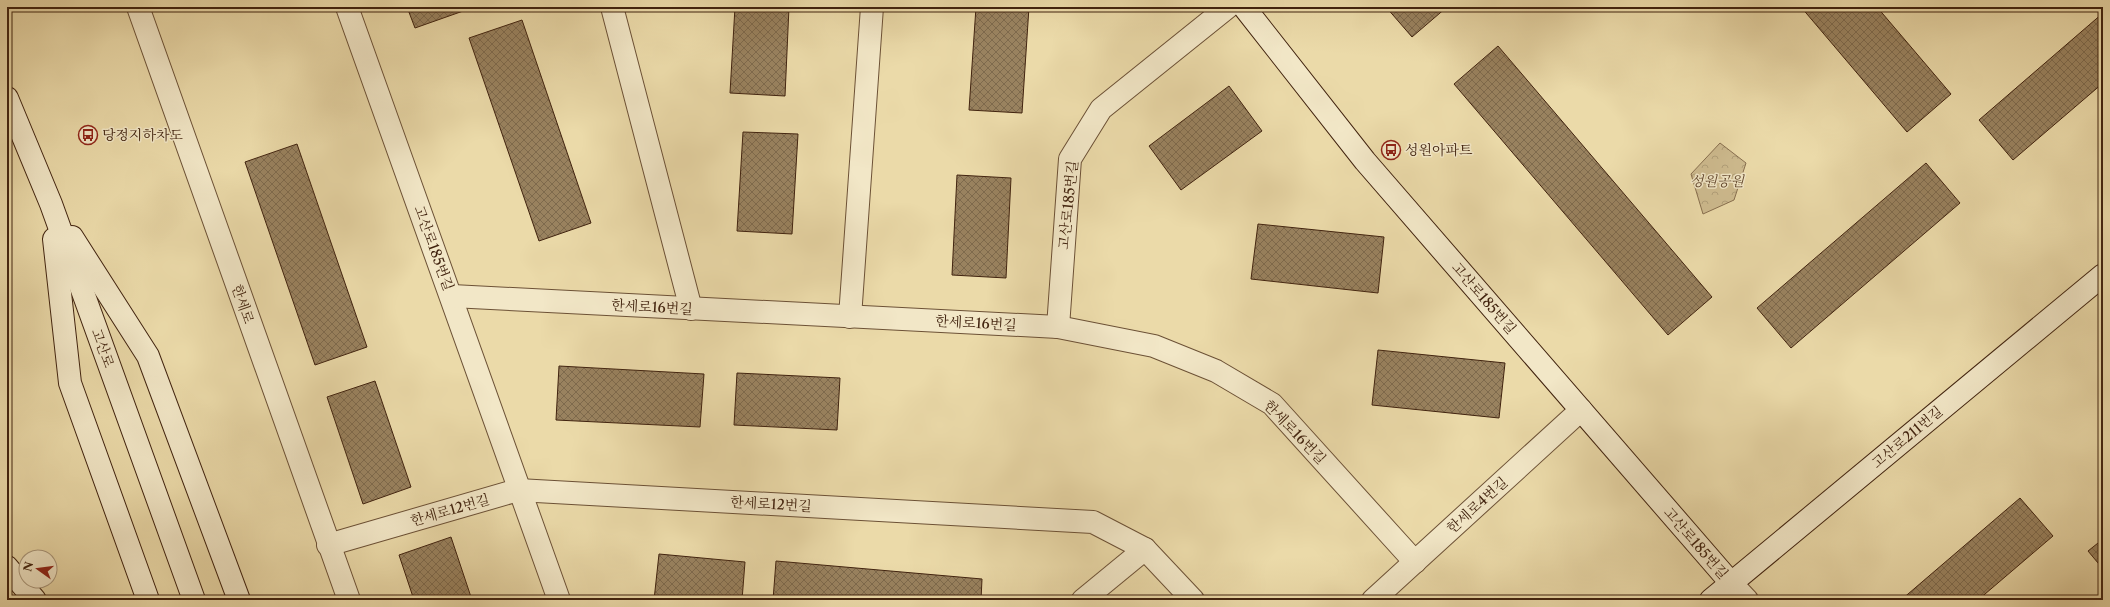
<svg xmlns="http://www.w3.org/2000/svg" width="2110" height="607" viewBox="0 0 2110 607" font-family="'Libre Caslon Text','Noto Serif KR',serif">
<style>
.park{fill:url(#park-crowns);stroke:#886f4f}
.building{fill:url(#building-cross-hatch);stroke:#41230f}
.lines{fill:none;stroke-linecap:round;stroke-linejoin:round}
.street-casing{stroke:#6c5136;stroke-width:24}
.secondary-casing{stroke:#41230f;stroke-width:24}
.street{stroke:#f2e7c7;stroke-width:22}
.secondary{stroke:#f2e7c7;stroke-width:22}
.labels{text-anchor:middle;stroke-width:3;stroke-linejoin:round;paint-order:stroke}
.poi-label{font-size:14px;fill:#41230f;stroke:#f2e7c7;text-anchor:start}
.park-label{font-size:14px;font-style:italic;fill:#64492f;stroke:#f2e7c7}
.street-label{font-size:14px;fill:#41230f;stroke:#f2e7c7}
</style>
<defs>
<pattern id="park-crowns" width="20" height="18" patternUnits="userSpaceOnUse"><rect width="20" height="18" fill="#cebb8f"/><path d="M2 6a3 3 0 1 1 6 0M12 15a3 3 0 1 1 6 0" fill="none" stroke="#b2a07a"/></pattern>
<pattern id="building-cross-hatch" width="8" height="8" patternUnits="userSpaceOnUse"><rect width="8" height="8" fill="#99825f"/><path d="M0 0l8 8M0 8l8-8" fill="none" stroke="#7e6a4d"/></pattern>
</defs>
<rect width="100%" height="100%" fill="#ebdaa9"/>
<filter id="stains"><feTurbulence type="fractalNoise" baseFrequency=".005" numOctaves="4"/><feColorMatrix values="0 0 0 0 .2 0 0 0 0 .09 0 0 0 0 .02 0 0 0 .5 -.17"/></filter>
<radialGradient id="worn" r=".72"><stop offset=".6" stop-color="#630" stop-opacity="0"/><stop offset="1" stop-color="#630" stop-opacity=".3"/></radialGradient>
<polygon class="park" points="1720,143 1746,163 1734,200 1703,214 1691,174"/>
<g class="building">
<polygon points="407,7 465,7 466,10 415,28"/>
<polygon points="735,7 789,7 785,96 730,93"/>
<polygon points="976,7 1029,7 1022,113 969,110"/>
<polygon points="1386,7 1447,7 1412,37"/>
<polygon points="1801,7 1877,7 1951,94 1907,132"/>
<polygon points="2103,13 2103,83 2013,160 1979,120"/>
<polygon points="522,20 591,223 539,241 469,38"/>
<polygon points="1498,46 1712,297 1668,335 1454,84"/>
<polygon points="1229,86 1262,131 1181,190 1149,146"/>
<polygon points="743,132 798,134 792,234 737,231"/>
<polygon points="297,144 367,347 315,365 245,162"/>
<polygon points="1926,163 1960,203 1791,348 1757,308"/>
<polygon points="957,175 1011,178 1006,278 952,275"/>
<polygon points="1258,224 1384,237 1378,293 1251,279"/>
<polygon points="1378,350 1505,363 1499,418 1372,405"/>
<polygon points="559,366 704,374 700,427 556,420"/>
<polygon points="737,373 840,378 837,430 734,425"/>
<polygon points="375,381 411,487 363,504 327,397"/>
<polygon points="2020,498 2053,536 1978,600 1901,600"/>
<polygon points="451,537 472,600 414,600 399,555"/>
<polygon points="2103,539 2103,569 2088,551"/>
<polygon points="659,554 745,562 742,600 654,600"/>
<polygon points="776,561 982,579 981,600 773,600"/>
</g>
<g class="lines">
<g class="street-casing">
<g id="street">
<polyline points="138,7 349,600"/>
<polyline points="347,7 559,600"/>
<polyline points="612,7 691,309"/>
<polyline points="452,296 1058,327 1154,346 1216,371 1272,404 1415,562"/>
<polyline points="850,317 872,7"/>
<polyline points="1058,327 1070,159 1101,109 1228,7"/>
<polyline points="328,545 518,490 1093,522 1145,549 1193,600"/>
<polyline points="1731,583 1747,600"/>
<polyline points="1083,600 1145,549"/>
<polyline points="1373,600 1581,410"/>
</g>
</g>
<g class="secondary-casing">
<g id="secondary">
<polyline points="1244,7 1365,161 1731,583"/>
<polyline points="7,98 51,204 194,600"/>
<polyline points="72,237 148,356 239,600"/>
<polyline points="54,239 70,383 148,600"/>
<polyline points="7,567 35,600"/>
<polyline points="1711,600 2103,275"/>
</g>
</g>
<use href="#street" class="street"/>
<use href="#secondary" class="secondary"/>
</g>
<defs>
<g id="bus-ring" transform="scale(1)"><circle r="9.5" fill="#f2e7c7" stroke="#8f2418" stroke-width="1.5"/><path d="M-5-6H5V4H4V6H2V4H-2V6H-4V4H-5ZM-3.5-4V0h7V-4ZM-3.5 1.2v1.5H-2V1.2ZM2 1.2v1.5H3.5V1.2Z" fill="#8f2418"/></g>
</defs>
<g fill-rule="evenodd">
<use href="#bus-ring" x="88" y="135"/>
<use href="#bus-ring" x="1391" y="150"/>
</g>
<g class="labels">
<g class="poi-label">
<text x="102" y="140">당정지하차도</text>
<text x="1405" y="155">성원아파트</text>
</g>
<g class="park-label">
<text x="1717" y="186">성원공원</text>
</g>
<g class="street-label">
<text transform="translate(1068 205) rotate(-84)" y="5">고산로185번길</text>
<text transform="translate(434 248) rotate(70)" y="5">고산로185번길</text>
<text transform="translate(1484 298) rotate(49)" y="5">고산로185번길</text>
<text transform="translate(243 304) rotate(71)" y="5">한세로</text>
<text transform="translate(652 307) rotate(3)" y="5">한세로16번길</text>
<text transform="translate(976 323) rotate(3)" y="5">한세로16번길</text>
<text transform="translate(103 348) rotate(70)" y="5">고산로</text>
<text transform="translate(1295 432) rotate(46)" y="5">한세로16번길</text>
<text transform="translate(1907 437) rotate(-40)" y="5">고산로211번길</text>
<text transform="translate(771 504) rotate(3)" y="5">한세로12번길</text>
<text transform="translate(1477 505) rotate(-42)" y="5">한세로4번길</text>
<text transform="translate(450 510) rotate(-16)" y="5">한세로12번길</text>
<text transform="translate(1696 543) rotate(49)" y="5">고산로185번길</text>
</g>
</g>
<rect width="2110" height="607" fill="none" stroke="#ebdaa9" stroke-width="24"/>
<rect x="8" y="8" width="2094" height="591" fill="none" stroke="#41230f" stroke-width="2"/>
<rect x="12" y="12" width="2086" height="583" fill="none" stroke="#41230f"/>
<g transform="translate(38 569) rotate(284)"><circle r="19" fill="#f2e7c7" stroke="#ab997d"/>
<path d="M0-3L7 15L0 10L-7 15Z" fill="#8f2418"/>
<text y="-6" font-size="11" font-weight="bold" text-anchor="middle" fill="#41230f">N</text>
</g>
<rect width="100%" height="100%" filter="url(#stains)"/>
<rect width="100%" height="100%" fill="url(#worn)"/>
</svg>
